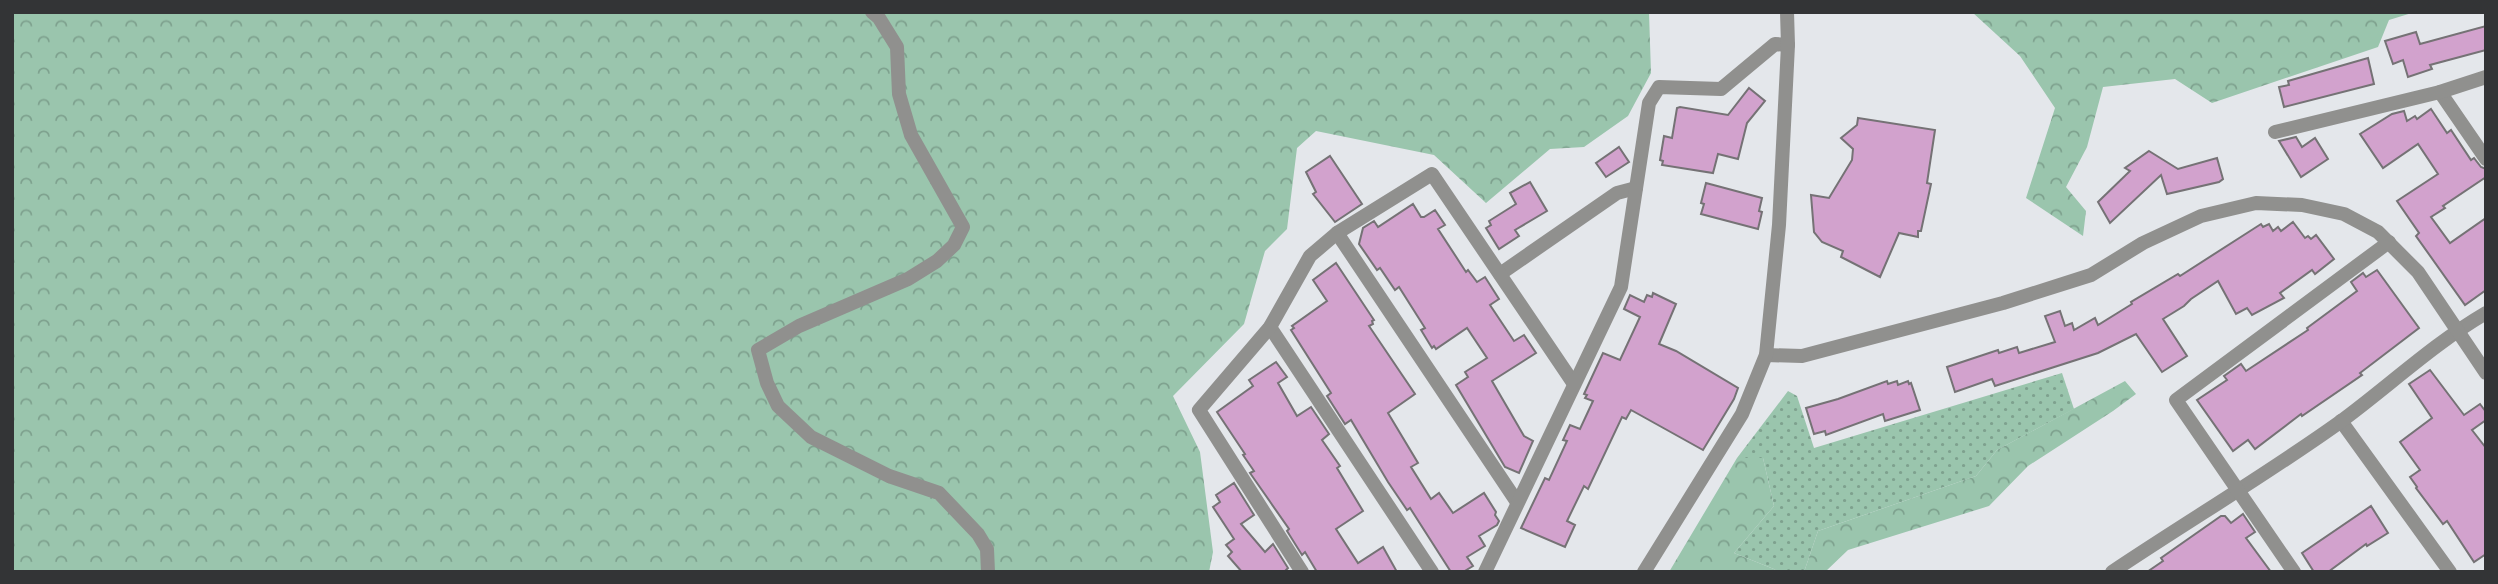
<svg xmlns="http://www.w3.org/2000/svg" width="2498" height="584" viewBox="0 0 2498 584" font-family="Cabin,sans-serif">
<style>
.grass{fill:url(#grass-dots)}
.forest{fill:url(#forest-crowns)}
.building{fill:#d2a2cd;stroke:#757275;stroke-width:2}
.lines{fill:none;stroke-linecap:round;stroke-linejoin:round}
.minor{stroke:#90908e;stroke-width:14}
.tertiary{stroke:#90908e;stroke-width:14}
</style>
<defs>
<pattern id="grass-dots" width="8" height="8" patternUnits="userSpaceOnUse" patternTransform="scale(1.75)"><rect width="8" height="8" fill="#9ac5ad"/><path d="M2 2h.1M6 6h.1" fill="none" stroke="#7ea18e" stroke-width="1.8" stroke-linecap="round"/></pattern>
<pattern id="forest-crowns" width="20" height="18" patternUnits="userSpaceOnUse" patternTransform="scale(1.75)"><rect width="20" height="18" fill="#9ac5ad"/><path d="M2 6a3 3 0 1 1 6 0M12 15a3 3 0 1 1 6 0" fill="none" stroke="#7ea18e"/></pattern>
</defs>
<rect width="100%" height="100%" fill="#e4e7eb"/>
<polygon class="grass" points="2062,373 2074,409 1997,450 1976,476 1818,531 1804,572 1781,572 1734,553 1774,506 1763,458 1737,458 1788,391 1797,396 1814,448"/>
<g class="forest">
<polygon points="12,12 1649,12 1651,73 1628,116 1584,147 1550,149 1486,203 1434,155 1316,131 1297,148 1287,229 1265,251 1244,324 1173,396 1200,452 1213,552 1209,572 12,572"/>
<polygon points="1972,12 2415,12 2389,20 2378,47 2212,103 2175,79 2103,87 2087,147 2066,187 2086,211 2083,236 2026,198 2055,108 2020,56"/>
<polygon points="2125,381 2136,394 2113,411 2028,466 1989,506 1848,550 1825,572 1804,572 1818,531 1976,476 1997,450"/>
<polygon points="1737,458 1763,458 1774,506 1734,553 1781,572 1669,572"/>
</g>
<g class="building">
<polygon points="2486,26 2486,50 2430,65 2432,69 2408,77 2403,60 2393,64 2385,41 2416,32 2420,44"/>
<polygon points="2368,58 2374,84 2284,107 2279,87 2289,85 2288,81"/>
<polygon points="1749,88 1765,101 1747,123 1738,159 1718,154 1713,173 1662,165 1663,161 1660,160 1664,136 1672,138 1677,108 1680,107 1728,115"/>
<polygon points="2431,109 2447,133 2451,130 2471,160 2474,158 2481,167 2486,169 2486,177 2443,206 2445,208 2431,217 2450,243 2486,218 2486,290 2465,305 2416,236 2419,233 2397,201 2438,174 2418,144 2383,168 2360,134 2392,114 2404,111 2407,121 2415,116 2417,119"/>
<polygon points="1858,118 1935,130 1927,183 1931,184 1921,231 1918,231 1918,237 1899,233 1880,277 1841,257 1843,251 1822,242 1814,232 1811,195 1829,198 1852,160 1853,149 1841,138 1857,125"/>
<polygon points="2296,137 2302,147 2315,138 2328,159 2301,177 2279,141"/>
<polygon points="1619,147 1629,162 1606,177 1596,163"/>
<polygon points="2149,151 2178,169 2217,158 2223,179 2219,182 2167,194 2161,175 2110,223 2098,202 2130,171 2125,168"/>
<polygon points="1330,156 1362,204 1335,222 1313,194 1316,192 1306,172"/>
<polygon points="1530,182 1547,211 1515,230 1519,236 1499,249 1486,228 1491,225 1489,221 1516,204 1510,193"/>
<polygon points="1706,183 1762,198 1759,211 1762,212 1758,229 1701,214 1704,204 1701,203"/>
<polygon points="1413,204 1421,217 1424,217 1435,210 1445,225 1438,229 1466,272 1468,270 1477,282 1485,277 1499,299 1490,305 1514,341 1524,335 1536,353 1492,381 1524,436 1533,441 1519,473 1505,467 1456,385 1468,377 1465,372 1487,358 1467,328 1436,349 1434,346 1432,348 1421,330 1425,328 1399,287 1395,290 1380,268 1377,270 1359,244 1363,228 1374,221 1378,227"/>
<polygon points="2293,222 2305,238 2308,236 2311,239 2316,235 2334,259 2315,274 2312,270 2280,293 2284,298 2252,315 2247,308 2236,314 2218,281 2191,299 2184,306 2163,319 2187,356 2162,372 2136,334 2098,353 1995,386 1992,379 1955,392 1947,367 1998,350 1999,353 2017,347 2019,353 2055,342 2045,316 2060,311 2065,326 2072,323 2074,330 2095,318 2098,325 2132,304 2131,302 2178,274 2180,276 2261,224 2263,227 2269,224 2273,231 2278,227 2281,231"/>
<polygon points="1336,263 1374,320 1372,321 1373,324 1369,326 1415,394 1388,413 1418,463 1411,467 1431,499 1439,493 1453,513 1484,493 1496,512 1495,515 1499,521 1497,525 1479,536 1485,546 1467,557 1473,566 1463,572 1451,572 1410,508 1407,510 1388,482 1351,420 1345,424 1327,396 1331,393 1291,330 1294,328 1292,326 1327,301 1313,280"/>
<polygon points="2377,270 2419,328 2360,373 2362,375 2302,416 2301,414 2255,449 2248,440 2233,451 2197,400 2227,380 2224,376 2241,364 2246,371 2308,330 2307,328 2357,291 2351,282 2363,273 2366,277"/>
<polygon points="1653,293 1676,304 1659,344 1676,351 1738,388 1734,399 1703,450 1631,410 1626,419 1622,417 1588,489 1584,486 1567,521 1575,525 1565,547 1521,528 1545,478 1549,480 1567,441 1563,440 1570,425 1580,429 1593,401 1585,398 1587,395 1584,394 1603,353 1620,360 1640,317 1624,309 1630,295 1644,302 1647,295 1652,297"/>
<polygon points="1276,362 1287,377 1278,383 1297,416 1311,407 1329,434 1322,440 1340,466 1337,468 1363,511 1336,529 1358,563 1383,547 1397,572 1317,572 1305,552 1302,555 1287,531 1289,529 1250,473 1254,471 1243,455 1245,454 1217,412 1253,386 1249,380"/>
<polygon points="2430,370 2464,415 2480,404 2486,412 2486,420 2472,430 2486,448 2486,554 2474,562 2447,521 2443,524 2416,488 2417,487 2410,477 2420,470 2400,442 2432,418 2409,384"/>
<polygon points="1887,381 1888,384 1897,381 1898,385 1908,381 1909,384 1911,383 1920,410 1885,421 1883,414 1826,435 1825,431 1814,434 1806,408 1838,399"/>
<polygon points="1234,483 1254,515 1241,524 1265,552 1273,544 1288,568 1284,572 1242,572 1228,556 1232,552 1226,545 1234,539 1213,507 1220,502 1216,495"/>
<polygon points="2371,506 2388,533 2367,546 2366,544 2328,572 2314,572 2302,553"/>
<polygon points="2243,514 2255,532 2246,538 2271,572 2147,572 2163,561 2161,558 2221,516 2225,516 2231,523"/>
</g>
<g class="lines">
<g class="minor">
<polyline points="872,12 879,18 897,47 899,94 911,135 963,227 954,245 937,261 908,279 799,326 758,350 767,383 778,406 811,437 889,476 939,493 978,534 987,549 988,572"/>
<polyline points="2440,92 2486,159"/>
<polyline points="2275,132 2440,92 2486,77"/>
<polyline points="1337,233 1517,502"/>
<polyline points="1500,274 1617,193 1636,188"/>
<polyline points="1270,327 1432,572"/>
<polyline points="2341,421 2450,572"/>
<polyline points="1302,572 1199,410 1270,327 1310,256 1337,233 1432,174 1574,384"/>
<polyline points="1485,572 1621,287 1649,103 1659,87 1721,89 1775,44 1788,45"/>
<path d="M2112 572C2188 521 2266 475 2340 422 2389 386 2433 344 2486 313"/>
<polyline points="2294,572 2176,400 2389,242"/>
</g>
<g class="tertiary">
<polyline points="1766,355 1802,356 2003,303 2091,275 2143,243 2201,216 2256,203 2302,205 2344,214 2378,232 2418,272 2486,373"/>
<polyline points="1644,572 1742,414 1766,355 1779,225 1788,45 1787,12"/>
</g>
</g>
<rect width="2498" height="584" fill="none" stroke="#333436" stroke-width="28"/>
</svg>
